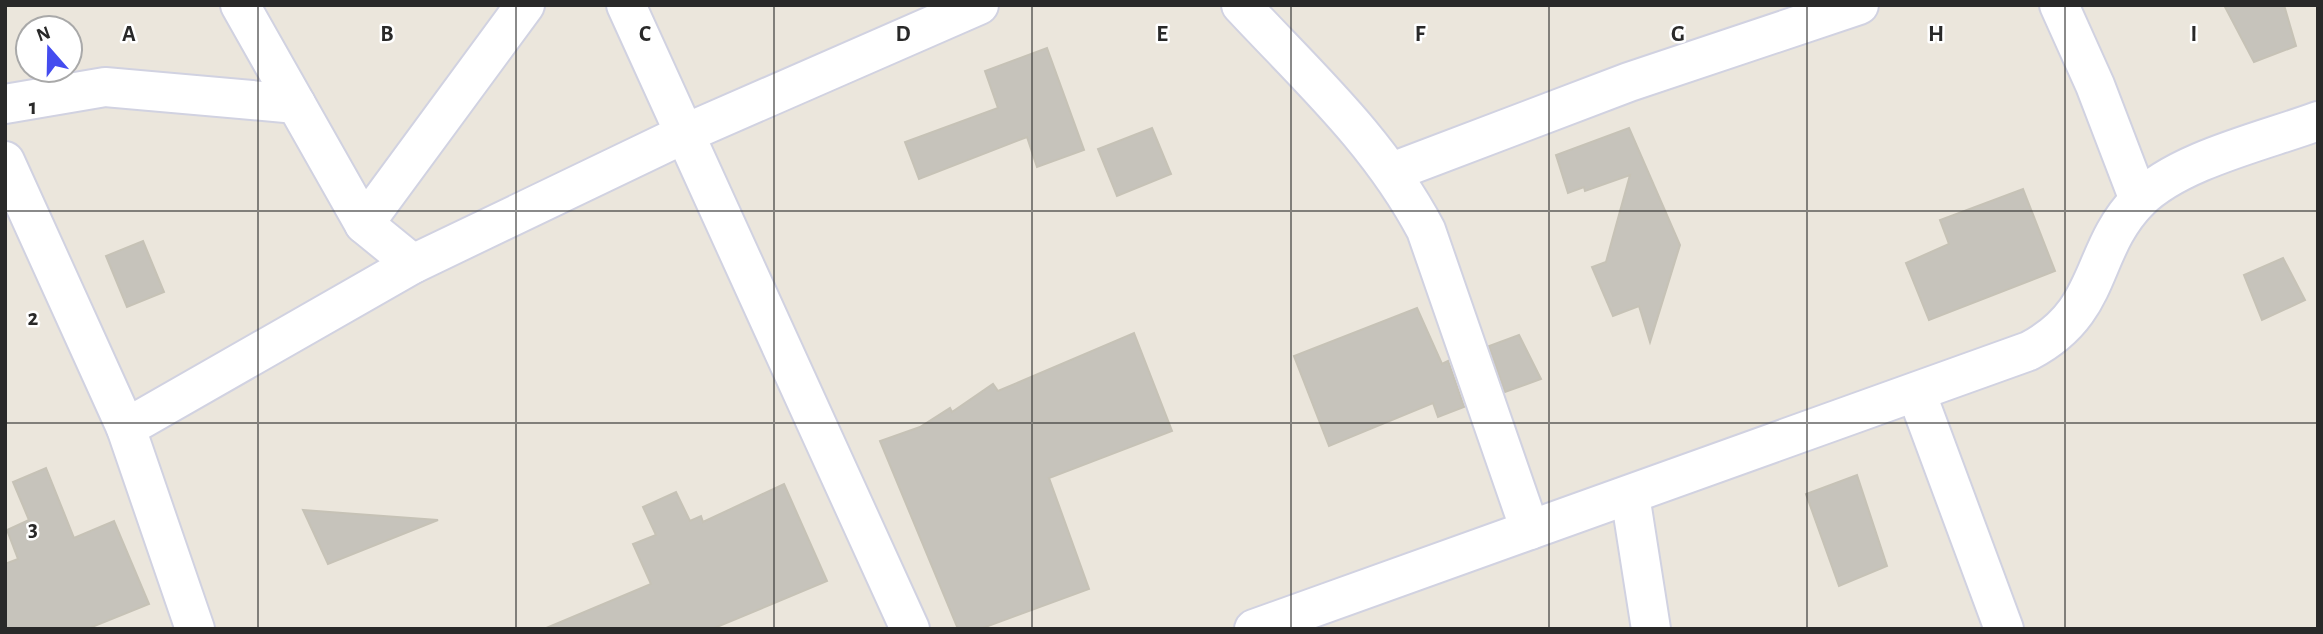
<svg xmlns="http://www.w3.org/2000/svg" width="2323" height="634" viewBox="0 0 2323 634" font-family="'Alegreya Sans',sans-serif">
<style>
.building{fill:#c6c3bb;stroke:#c6c2b6;stroke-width:2}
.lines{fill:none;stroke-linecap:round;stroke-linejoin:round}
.minor-casing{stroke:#d1d2e1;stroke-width:42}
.minor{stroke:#fff;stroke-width:38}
.grid{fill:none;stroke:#292929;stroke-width:2;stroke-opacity:0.55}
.grid-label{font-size:23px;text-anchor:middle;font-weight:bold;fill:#292929;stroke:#fff;stroke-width:5;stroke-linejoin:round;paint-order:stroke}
</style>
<rect width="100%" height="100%" fill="#ebe6dc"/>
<g class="building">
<polygon points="2224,5 2284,5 2296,46 2254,62"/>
<polygon points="1047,48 1084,150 1037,167 1027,137 919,179 905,142 998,108 985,71"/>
<polygon points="1152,128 1171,174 1117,196 1098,149"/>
<polygon points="1629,128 1680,245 1650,342 1639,306 1613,316 1592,267 1606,262 1630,175 1585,191 1584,187 1568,193 1556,155"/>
<polygon points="2023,189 2055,271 1929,320 1906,263 1949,244 1940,220"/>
<polygon points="143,241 164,292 127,307 106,256"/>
<polygon points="2283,258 2305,300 2262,320 2244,275"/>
<polygon points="1417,308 1442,364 1448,361 1464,407 1438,417 1433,403 1329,446 1294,356"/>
<polygon points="1134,333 1172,431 1049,478 1089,589 980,629 958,629 880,441 920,427 950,408 952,412 993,384 998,391"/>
<polygon points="1519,335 1541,379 1505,392 1489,346"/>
<polygon points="46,468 74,538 114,521 149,604 87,629 5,629 5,564 18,559 7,530 29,520 13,482"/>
<polygon points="1857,475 1887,566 1839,586 1806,494"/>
<polygon points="784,484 827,581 712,629 544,629 651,584 633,544 656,535 643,507 676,492 690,521 701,516 703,522"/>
<polygon points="303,510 356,514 438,520 328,564"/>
</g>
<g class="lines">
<g class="minor-casing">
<g id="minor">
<polyline points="240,5 364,224 413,264"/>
<polyline points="626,5 910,629"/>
<path d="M1241 5C1309 78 1379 141 1426 230L1530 530"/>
<polyline points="2059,5 2095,85 2139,200"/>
<polyline points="5,104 105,87 296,104"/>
<polyline points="5,161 126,428 195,629"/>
<polyline points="1392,172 1629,82 1859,5"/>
<polyline points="364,224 525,5"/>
<polyline points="1916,392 2004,629"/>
<polyline points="126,428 413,264 684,134 979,5"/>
<polyline points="1630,495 1651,629"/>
<path d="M1254 629 2029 351C2105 311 2088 252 2139 200 2179 160 2264 141 2318 121"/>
</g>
</g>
<use href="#minor" class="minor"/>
</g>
<path class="grid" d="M258 5V629M516 5V629M774 5V629M1032 5V629M1291 5V629M1549 5V629M1807 5V629M2065 5V629M5 211H2318M5 423H2318"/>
<g class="grid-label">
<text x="129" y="41">A</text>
<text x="387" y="41">B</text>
<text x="645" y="41">C</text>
<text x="903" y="41">D</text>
<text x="1162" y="41">E</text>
<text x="1420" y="41">F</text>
<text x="1678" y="41">G</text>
<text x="1936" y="41">H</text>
<text x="2194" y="41">I</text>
<text x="33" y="114">1</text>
<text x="33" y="325">2</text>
<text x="33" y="536">3</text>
</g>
<rect width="2323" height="634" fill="none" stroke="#292929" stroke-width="14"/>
<g transform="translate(49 49) rotate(340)"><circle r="33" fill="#ffffff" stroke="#a9a9a9" stroke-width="2"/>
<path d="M0-5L12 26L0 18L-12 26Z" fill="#444cef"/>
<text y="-10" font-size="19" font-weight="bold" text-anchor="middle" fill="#292929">N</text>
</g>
</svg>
